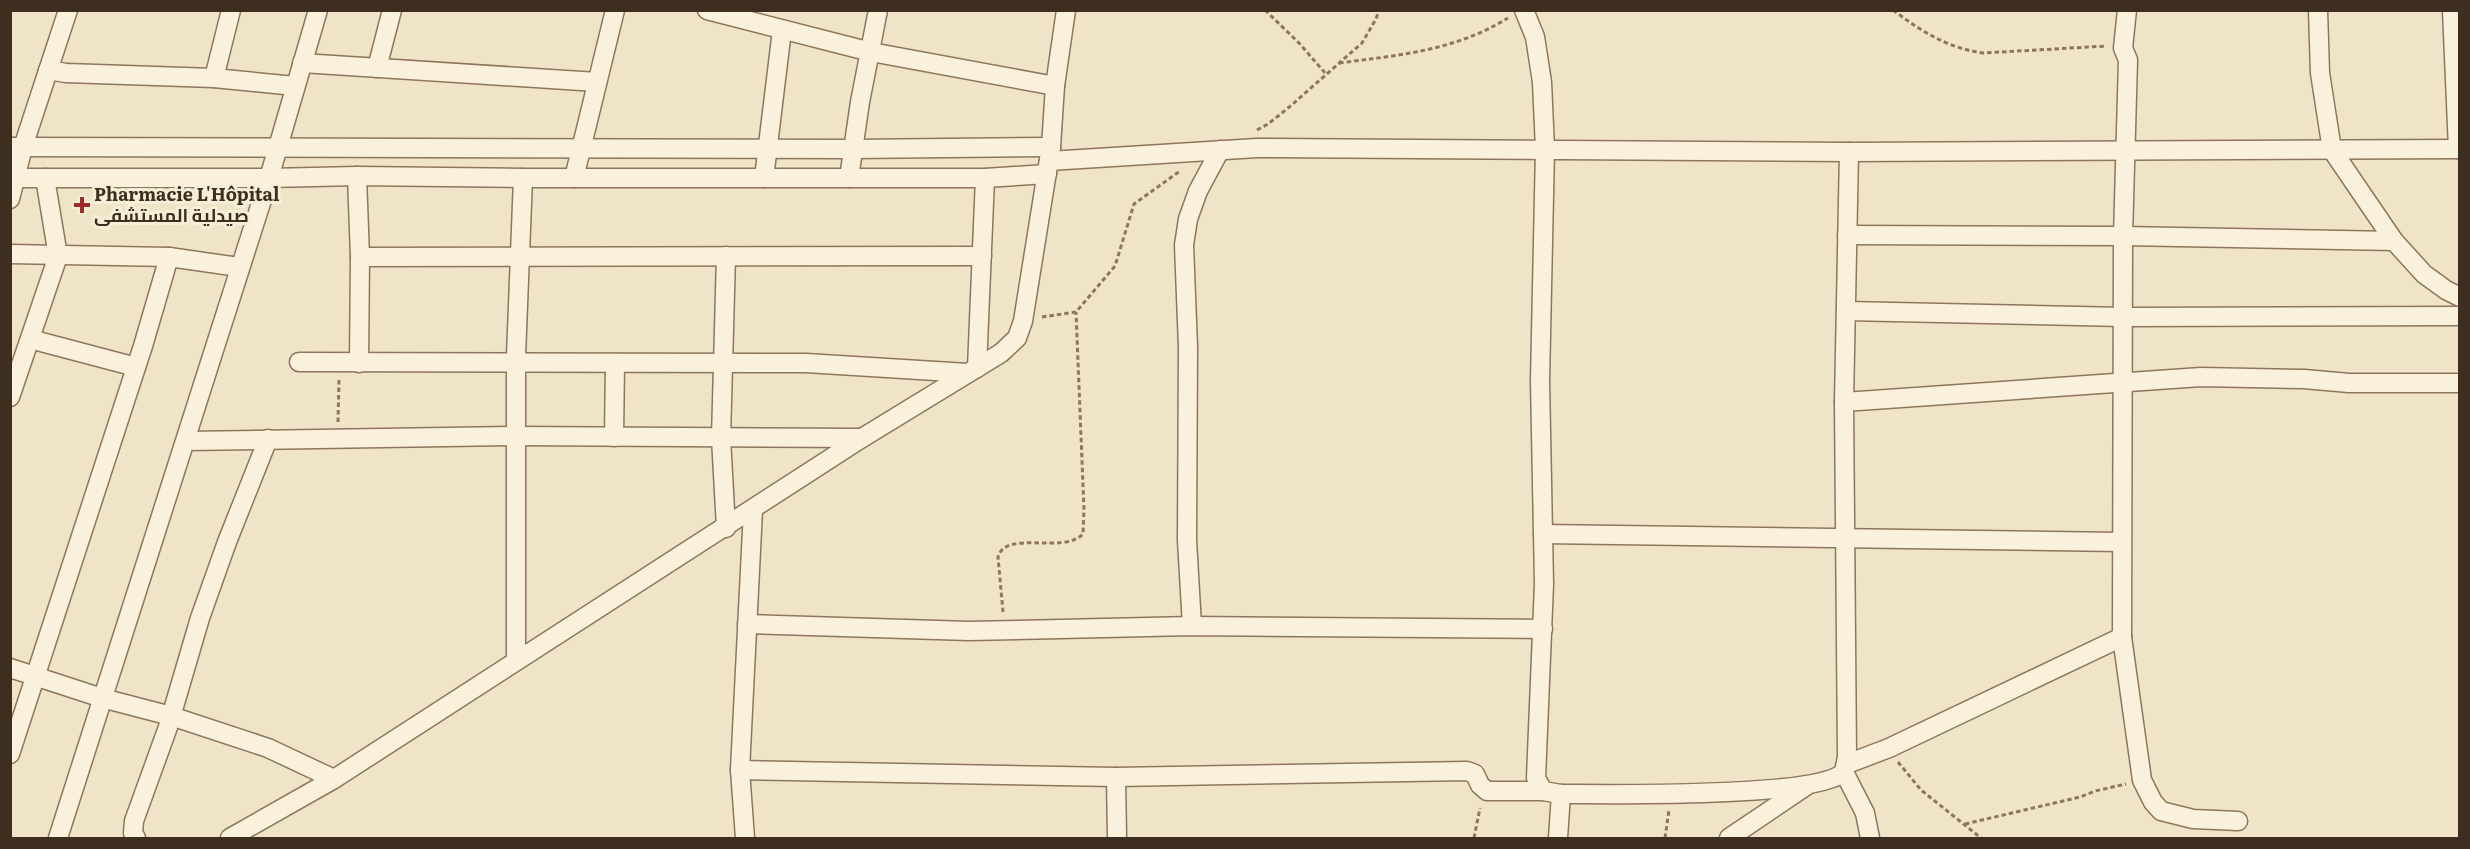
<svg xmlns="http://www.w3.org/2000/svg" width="2470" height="849" viewBox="0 0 2470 849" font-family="Literata,Cairo,serif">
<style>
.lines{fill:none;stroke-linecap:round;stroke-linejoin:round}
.minor-casing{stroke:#8d765c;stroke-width:21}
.path{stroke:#8d765c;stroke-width:3;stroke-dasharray:4.5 3;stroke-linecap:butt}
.minor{stroke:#faf1dc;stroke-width:18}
.poi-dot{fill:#9e2a2b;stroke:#f7eed8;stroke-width:2}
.labels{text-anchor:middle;stroke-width:6;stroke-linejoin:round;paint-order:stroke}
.poi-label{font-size:18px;font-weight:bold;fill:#3d2e20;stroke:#f7eed8;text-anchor:start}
</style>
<rect width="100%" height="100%" fill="#f0e4c8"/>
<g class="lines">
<g class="minor-casing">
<g id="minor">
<polyline points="707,10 871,52 1055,86"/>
<path d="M1524 10 1535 37 1542 82 1545 149 1540 381 1544 584 1536 778 1543 791 1561 794C1608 794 1817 798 1844 772L1847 757 1844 402 1849 152"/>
<polyline points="2127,10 2123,48 2128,60 2123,236 2122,637 2142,780 2153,802 2161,811 2193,819 2238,821"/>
<polyline points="2318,10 2320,73 2332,150 2394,241 2424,274 2446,290 2460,297"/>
<polyline points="2452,10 2458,149"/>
<polyline points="302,63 597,82"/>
<polyline points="377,68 392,10"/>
<polyline points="48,70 66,73 214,78 295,86"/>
<polyline points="214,78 231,10"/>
<polyline points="10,147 853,149 1051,147"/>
<polyline points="1049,161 1257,148 1849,152 2460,149"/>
<polyline points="357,176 360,257 359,363"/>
<polyline points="10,178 269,178 357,176 523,178 985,178 1047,174"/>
<polyline points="574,178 615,10"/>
<polyline points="764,178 782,30"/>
<polyline points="849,178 860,102 878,10"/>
<polyline points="10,199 23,147 68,10"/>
<polyline points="1847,235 2123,236 2394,241"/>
<polyline points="10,254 169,257 239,267"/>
<polyline points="360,257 982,256"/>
<polyline points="1846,311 2124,317 2460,316"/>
<polyline points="30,339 136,367"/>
<polyline points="299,362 806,363 968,373"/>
<polyline points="977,368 985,178"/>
<polyline points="10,397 58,256 45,178"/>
<polyline points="1844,402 2201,377 2304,379 2349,383 2460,383"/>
<polyline points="614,437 615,363"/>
<polyline points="186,441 515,436 862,438"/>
<polyline points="726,528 721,438 726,256"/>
<polyline points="1543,534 2121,542"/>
<polyline points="747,624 969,631 1192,626 1543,629"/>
<polyline points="1192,626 1187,540 1188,347 1184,245 1188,219 1198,191 1220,150"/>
<polyline points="516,661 516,356 523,178"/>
<polyline points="10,668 102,698 171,716 268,748 334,779"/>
<polyline points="10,754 143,346 169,257"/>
<polyline points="1847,764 1889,748 2122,637"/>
<polyline points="740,770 1116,777 1467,771 1475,774 1480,785 1487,791 1543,791"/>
<polyline points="1844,772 1865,813 1870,838"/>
<polyline points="1116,777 1117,838"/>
<polyline points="58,838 269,178 318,10"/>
<polyline points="136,838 133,833 134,821 168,727 200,618 227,542 268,439"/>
<polyline points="230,838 334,779 862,438 1001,353 1017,338 1023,321 1051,147 1055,86 1066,10"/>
<polyline points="745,838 740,770 753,510"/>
<polyline points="1558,838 1561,794"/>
<polyline points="1729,838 1806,786"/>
</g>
</g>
<g class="path">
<polyline points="1265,10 1299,43 1326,74"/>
<path d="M1893 10C1921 31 1947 48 1983 53L2107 46"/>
<path d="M1339 63C1400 55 1454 51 1508 18"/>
<polyline points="1257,130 1268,124 1287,109 1362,43 1376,19 1379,10"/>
<polyline points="1042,317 1076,312 1115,266 1134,204 1180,171"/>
<polyline points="338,422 339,380"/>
<path d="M1003 612 998 557C1006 529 1063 555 1083 534L1084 510 1076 312"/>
<polyline points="1898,762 1921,790 1981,838"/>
<polyline points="1965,824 2080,797 2095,791 2126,784"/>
<polyline points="1474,838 1480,808"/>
<polyline points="1665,838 1669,810"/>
</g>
<use href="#minor" class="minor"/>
</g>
<path class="poi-dot" d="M79 196h6v6h6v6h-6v6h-6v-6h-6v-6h6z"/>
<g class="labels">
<g class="poi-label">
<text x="94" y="201">Pharmacie L'Hôpital<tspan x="94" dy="21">صيدلية المستشفى</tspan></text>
</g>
</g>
<rect width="2470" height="849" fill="none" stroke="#3d2e20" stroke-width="24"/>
</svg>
